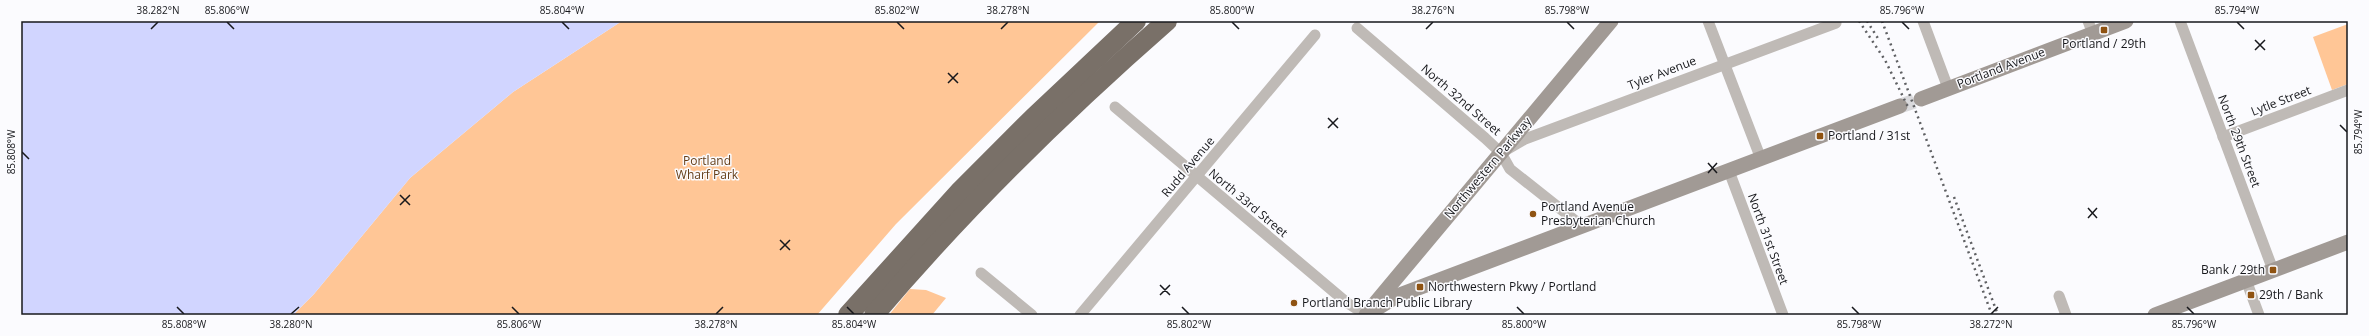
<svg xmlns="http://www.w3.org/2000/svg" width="2369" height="336" viewBox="0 0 2369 336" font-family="'Open Sans',sans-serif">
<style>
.green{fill:#ffc696}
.water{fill:#d1d5ff}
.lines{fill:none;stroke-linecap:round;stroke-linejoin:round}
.secondary-tunnel{stroke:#d9d9dc;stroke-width:15;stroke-dasharray:15 8;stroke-linecap:butt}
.street{stroke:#bfbab6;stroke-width:11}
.secondary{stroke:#a19a95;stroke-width:15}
.highway{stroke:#797068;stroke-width:20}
.rail{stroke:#5f6063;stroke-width:2.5;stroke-dasharray:2 4;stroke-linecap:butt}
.ticks{fill:none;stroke:#17181c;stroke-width:1.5}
.poi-dot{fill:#8f5312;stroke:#fbfbfe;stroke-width:1.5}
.labels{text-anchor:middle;stroke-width:3;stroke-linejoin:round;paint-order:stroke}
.poi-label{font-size:12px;fill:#17181c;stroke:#fbfbfe;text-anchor:start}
.street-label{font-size:12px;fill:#17181c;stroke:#fbfbfe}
.park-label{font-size:12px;fill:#643d17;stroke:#fbfbfe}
.neatline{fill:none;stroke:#17181c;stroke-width:1.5}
.ticks-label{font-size:10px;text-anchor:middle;fill:#17181c}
</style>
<rect width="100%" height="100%" fill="#fbfbfe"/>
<g class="green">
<polygon points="622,21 1100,21 896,224 817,315 293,315 314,294 410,178 513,92"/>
<polygon points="2348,24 2348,84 2332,90 2313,37"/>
<polygon points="910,289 926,290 946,298 932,315 889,315"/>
</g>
<polygon class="water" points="21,21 622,21 513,92 410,178 314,294 293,315 21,315"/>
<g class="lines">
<polyline class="secondary-tunnel" points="1900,106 1921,99"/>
<g class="street">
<polyline points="1708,21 1761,159"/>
<polyline points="1923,21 1948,88"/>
<polyline points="2088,21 2093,34"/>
<polyline points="2180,21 2273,270"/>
<polyline points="1357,28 1485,138 1501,153 1510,169 1582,226"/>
<polyline points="1115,107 1346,302 1366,315"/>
<polyline points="2223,137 2348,90"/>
<polyline points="1506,150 1525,139 1836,23"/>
<polyline points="1729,171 1783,315"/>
<polyline points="981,273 1032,315"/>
<polyline points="2246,280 2259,315"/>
<polyline points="2059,296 2066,315"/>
<polyline points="1080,315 1315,35"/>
</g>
<g class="secondary">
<polyline points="1921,99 2126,21"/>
<polyline points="1372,307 1611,21"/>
<polyline points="1366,315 1397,296 1900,106"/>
<polyline points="2155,315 2348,242"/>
</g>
<g class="highway">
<polyline points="848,315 961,190 1033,118 1136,21"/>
<path d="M874 315C963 210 1063 112 1167 21"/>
</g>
<g class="rail">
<polyline points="1859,21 1885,60 1909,109"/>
<polyline points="1867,21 1879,40"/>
<polyline points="1882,21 1992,315"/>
<polyline points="1954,197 1998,315"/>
</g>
</g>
<path class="ticks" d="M227 22 234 29M562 22 569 29M897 22 904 29M1232 22 1239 29M1567 22 1574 29M1902 22 1909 29M2237 22 2244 29M151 29 158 22M1001 29 1008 22M1426 29 1433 22M2255 40 2265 50M2255 50 2265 40M948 73 958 83M948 83 958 73M1328 118 1338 128M2340 125 2347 132M1328 128 1338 118M22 152 29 159M1708 163 1717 173M1708 173 1717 163M400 195 410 205M400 205 410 195M2088 208 2097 218M2088 218 2097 208M780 240 790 250M780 250 790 240M1160 285 1170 295M1160 295 1170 285M177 307 184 314M512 307 519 314M847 307 854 314M1182 307 1189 314M1517 307 1524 314M1852 307 1859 314M2187 307 2194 314M291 314 299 307M716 314 723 307M1991 314 1998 307"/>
<g class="poi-dot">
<rect x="2100" y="26" width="8" height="8" rx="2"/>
<rect x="1816" y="132" width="8" height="8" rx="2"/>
<circle cx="1533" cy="214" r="4"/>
<rect x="2269" y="266" width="8" height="8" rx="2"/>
<rect x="1416" y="283" width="8" height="8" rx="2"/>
<rect x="2247" y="291" width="8" height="8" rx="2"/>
<circle cx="1294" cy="303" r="4"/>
</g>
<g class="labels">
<g class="poi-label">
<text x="2104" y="48" text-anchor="middle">Portland / 29th</text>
<text x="1828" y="140">Portland / 31st</text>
<text x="1541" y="211">Portland Avenue<tspan x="1541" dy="14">Presbyterian Church</tspan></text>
<text x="2265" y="274" text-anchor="end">Bank / 29th</text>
<text x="1428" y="291">Northwestern Pkwy / Portland</text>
<text x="2259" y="299">29th / Bank</text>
<text x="1302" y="307">Portland Branch Public Library</text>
</g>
<g class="street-label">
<text transform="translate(2001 68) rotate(-21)" y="4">Portland Avenue</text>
<text transform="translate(1662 73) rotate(-21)" y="4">Tyler Avenue</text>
<text transform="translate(1461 100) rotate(41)" y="4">North 32nd Street</text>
<text transform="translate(2281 101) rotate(-21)" y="4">Lytle Street</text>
<text transform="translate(2239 141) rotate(69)" y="4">North 29th Street</text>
<text transform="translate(1188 167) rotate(-50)" y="4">Rudd Avenue</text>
<text transform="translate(1488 168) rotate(-50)" y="4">Northwestern Parkway</text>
<text transform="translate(1248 203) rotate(40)" y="4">North 33rd Street</text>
<text transform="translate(1768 239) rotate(70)" y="4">North 31st Street</text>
</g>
<g class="park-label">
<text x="707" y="165">Portland<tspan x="707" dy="14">Wharf Park</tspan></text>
</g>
</g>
<rect width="2369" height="336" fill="none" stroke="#fbfbfe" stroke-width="44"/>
<rect x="22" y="22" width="2325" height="292" class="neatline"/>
<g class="ticks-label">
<text x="158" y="14">38.282°N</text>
<text x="227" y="14">85.806°W</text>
<text x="562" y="14">85.804°W</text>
<text x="897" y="14">85.802°W</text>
<text x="1008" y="14">38.278°N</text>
<text x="1232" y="14">85.800°W</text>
<text x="1433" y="14">38.276°N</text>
<text x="1567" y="14">85.798°W</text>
<text x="1902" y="14">85.796°W</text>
<text x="2237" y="14">85.794°W</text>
<text transform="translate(2358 132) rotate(-90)" y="4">85.794°W</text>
<text transform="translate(11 152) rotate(-90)" y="4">85.808°W</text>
<text x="184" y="328">85.808°W</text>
<text x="291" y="328">38.280°N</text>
<text x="519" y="328">85.806°W</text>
<text x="716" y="328">38.278°N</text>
<text x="854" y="328">85.804°W</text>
<text x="1189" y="328">85.802°W</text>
<text x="1524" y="328">85.800°W</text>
<text x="1859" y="328">85.798°W</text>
<text x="1991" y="328">38.272°N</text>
<text x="2194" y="328">85.796°W</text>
</g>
</svg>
